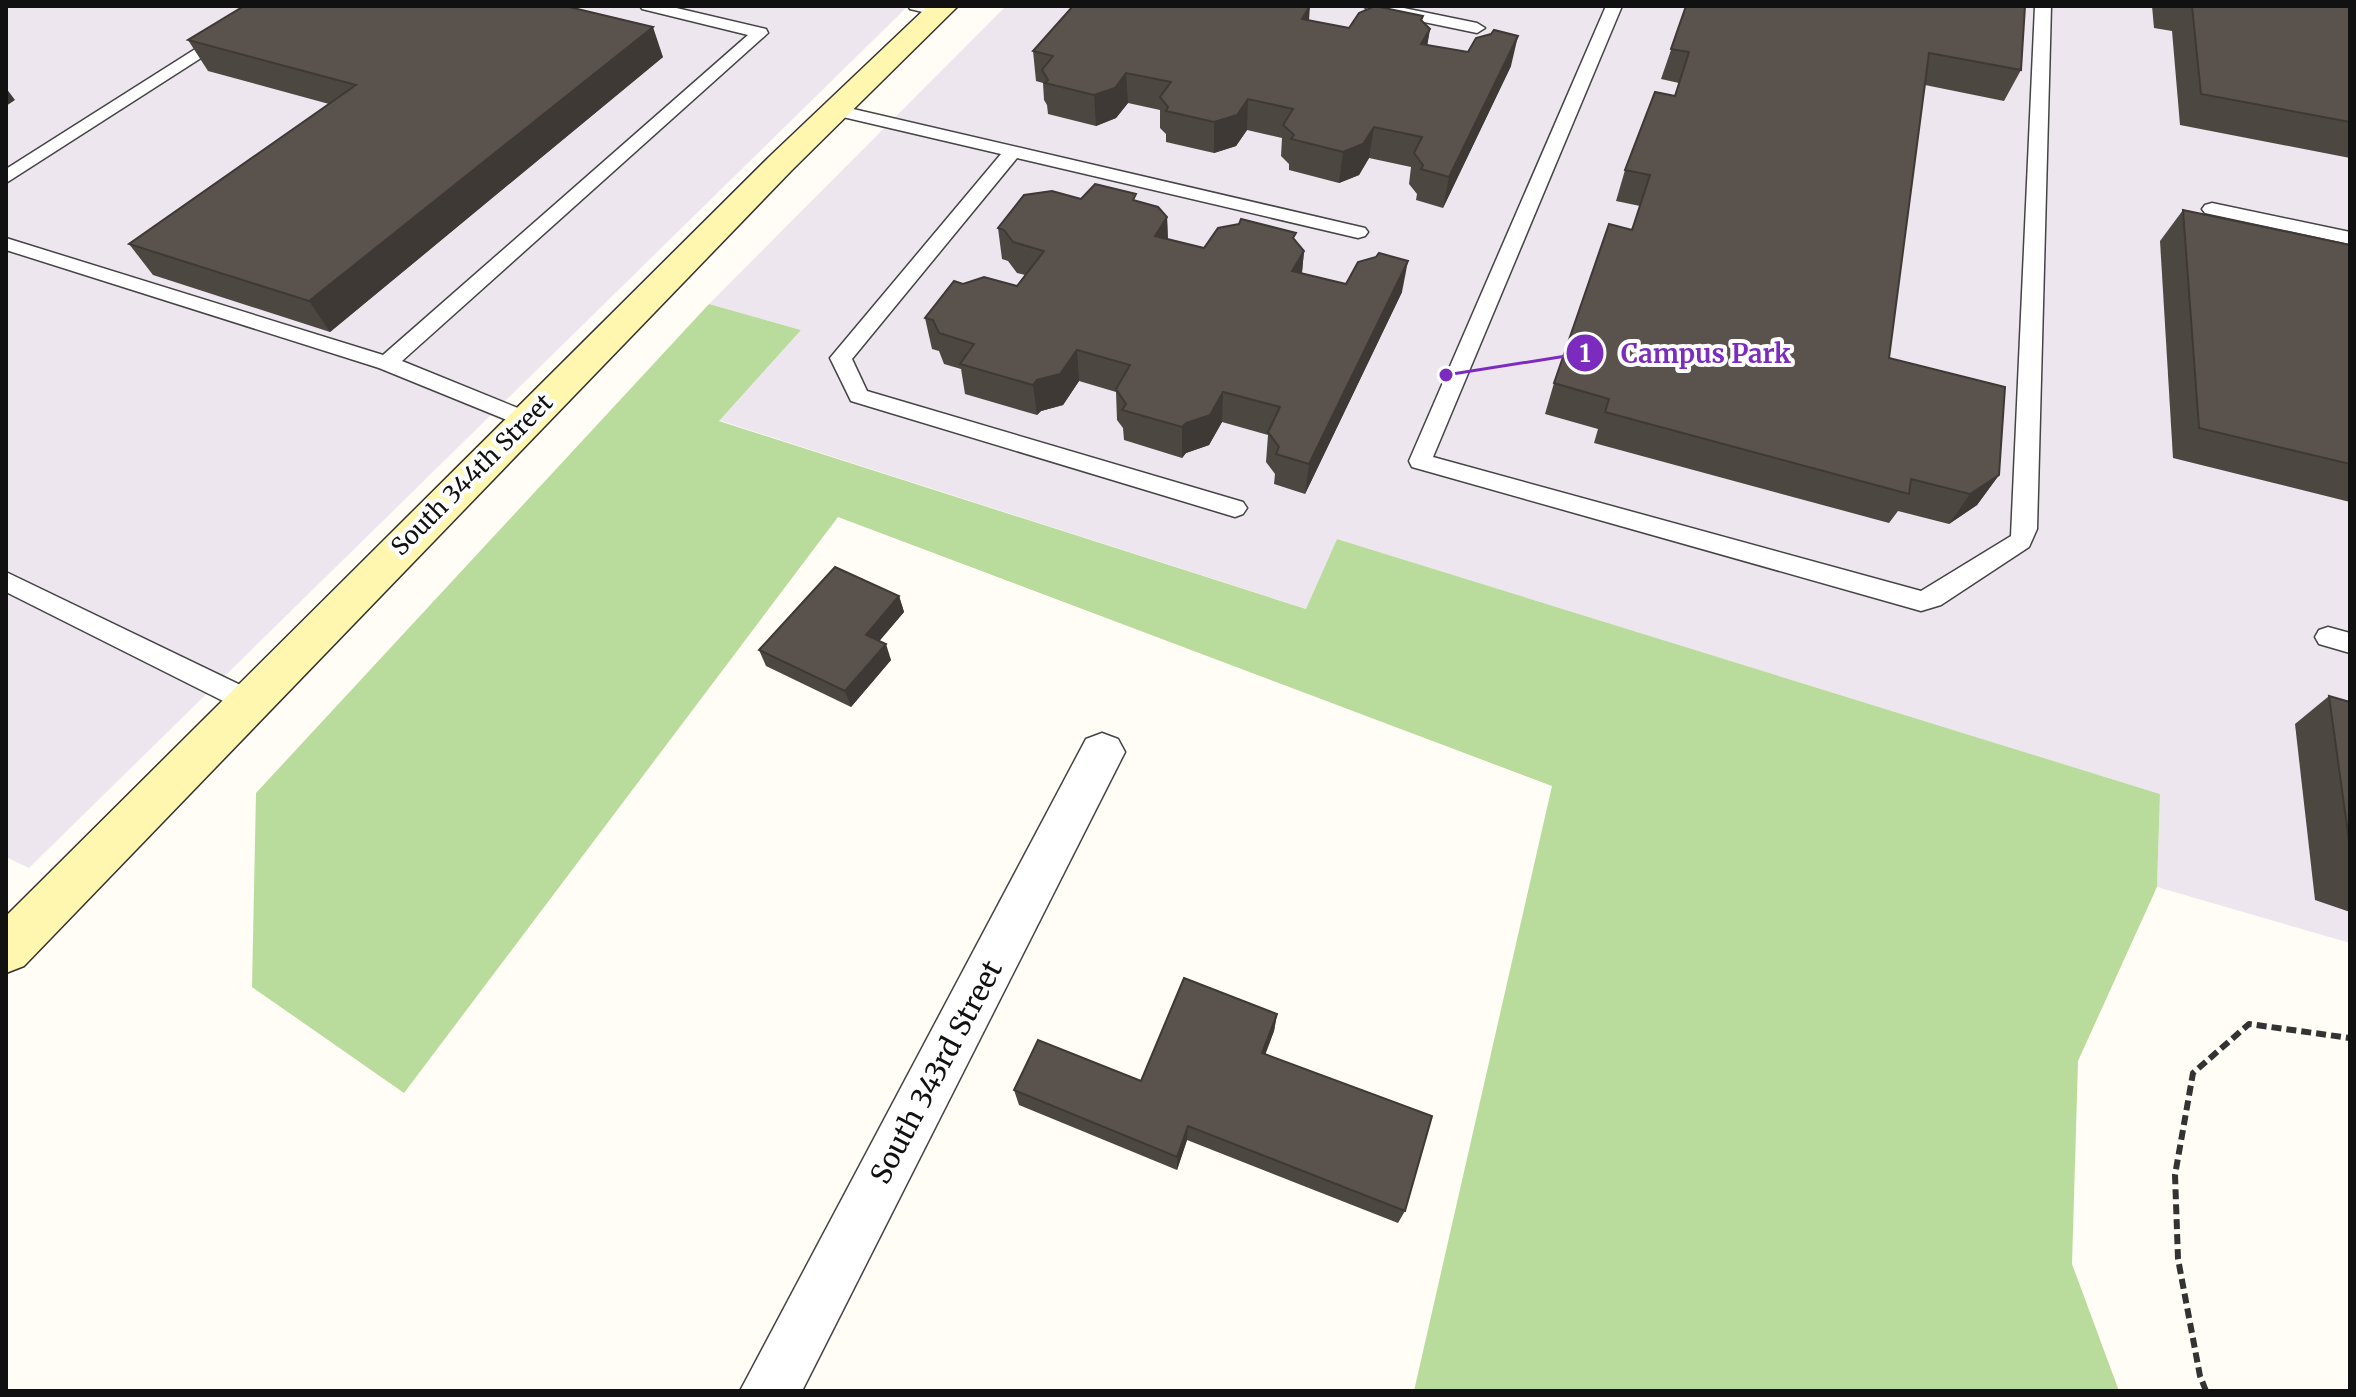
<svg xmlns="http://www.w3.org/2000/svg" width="2356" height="1397" viewBox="0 0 2356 1397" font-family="Merriweather,serif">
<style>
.industrial{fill:#eee6ef}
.forest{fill:#b9dc9c}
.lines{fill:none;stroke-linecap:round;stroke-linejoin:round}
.lane-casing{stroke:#444;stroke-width:3}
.street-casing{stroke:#444;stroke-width:3}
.secondary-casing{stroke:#333;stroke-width:3}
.path{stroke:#333;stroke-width:6;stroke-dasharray:10 5;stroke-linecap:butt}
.lane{fill:#fff;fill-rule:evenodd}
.street{fill:#fff;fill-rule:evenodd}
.secondary{fill:#fff6b0;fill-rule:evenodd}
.wall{fill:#4d4742}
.shaded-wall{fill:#3f3936}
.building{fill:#5a524d;stroke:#3f3936;stroke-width:2}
.labels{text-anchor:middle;stroke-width:8;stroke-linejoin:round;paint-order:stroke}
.street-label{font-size:24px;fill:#111;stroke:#fff}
.near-street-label{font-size:28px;fill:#111;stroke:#fff}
.leader{fill:none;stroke:#7b2cbf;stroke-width:3}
.callout-dot{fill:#7b2cbf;stroke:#fff;stroke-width:3}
.mark-label{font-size:24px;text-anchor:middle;font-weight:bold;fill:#fff}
.callout-label{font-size:26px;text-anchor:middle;font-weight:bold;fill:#7b2cbf;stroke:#fff;stroke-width:8;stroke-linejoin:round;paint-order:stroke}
</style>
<rect width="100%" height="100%" fill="#fffdf5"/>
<g class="industrial">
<polygon points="6,6 908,6 29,868 6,857"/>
<polygon points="1006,6 2350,6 2350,943 2157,887 2160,794 1337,539 1307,609 718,420 801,330 709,304"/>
</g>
<polygon class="forest" points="709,304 801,330 719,421 1306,609 1337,539 2160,794 2157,887 2078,1061 2072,1264 2119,1391 1414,1391 1552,786 838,517 404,1093 252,987 256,793"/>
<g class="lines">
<g class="lane-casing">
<g id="lane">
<polygon points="263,6 282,6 6,183 6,169"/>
<polygon points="640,6 668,6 766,29 768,33 402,361 535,415 538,420 535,425 519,425 379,368 6,250 6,238 383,355 748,35 642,9"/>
<polygon points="908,6 938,6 947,11 939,16 910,9"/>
<polygon points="1363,6 1394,6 1477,23 1485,28 1477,33 1371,11"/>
<polygon points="1606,6 1622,6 1433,457 1921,591 2011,536 2035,6 2051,6 2037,529 2029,547 1941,605 1921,611 1412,467 1409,461"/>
<polygon points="836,105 1365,228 1368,232 1365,236 1358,238 1017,158 852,359 867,391 1243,502 1247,508 1243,514 1235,517 851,401 830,358 1001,154 830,114 827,110"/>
<polygon points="2212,203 2350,232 2350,244 2205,213 2202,209 2205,205"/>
<polygon points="6,572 257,693 261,701 257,709 248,712 239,709 6,592"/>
<polygon points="2328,627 2350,633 2350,653 2319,644 2315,637 2319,630"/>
</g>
</g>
<g class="street-casing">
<polygon id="street" points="1102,733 1118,739 1125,752 802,1391 740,1391 1086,739"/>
</g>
<g class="secondary-casing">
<polygon id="secondary" points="928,6 958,6 792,170 24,966 6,973 6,916 770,156"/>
</g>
<polyline class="path" points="2206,1391 2200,1376 2178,1259 2175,1175 2193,1073 2249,1024 2350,1038"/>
<use href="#lane" class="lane"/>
<use href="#street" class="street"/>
<use href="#secondary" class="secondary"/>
</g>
<g class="wall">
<polygon points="1686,6 2021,70 2004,101 1925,85 1889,358 1999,475 1977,505 1949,524 1898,511 1889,523 1594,443 1598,429 1545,414 1554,383 1632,230 1640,206 1616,201 1625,170 1675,96 1679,83 1661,79"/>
<polygon points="2152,6 2350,6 2350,158 2180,125 2172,31 2154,28"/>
<polygon points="1423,16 1422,21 1430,29 1427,45 1511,66 1443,208 1416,200 1417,194 1409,184 1411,167 1369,158 1359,175 1339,183 1289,170 1289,164 1281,156 1282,138 1247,130 1236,146 1214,153 1166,142 1166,134 1160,128 1160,110 1128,103 1116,118 1096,126 1048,114 1047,105 1044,100 1043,83 1036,81 1033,51 1309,20 1349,28"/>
<polygon points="188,40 663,57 330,332 153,275 129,244 329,104 208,71"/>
<polygon points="1081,199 1136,201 1167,217 1168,239 1204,248 1295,241 1304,251 1302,273 1346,284 1402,292 1305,494 1274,484 1275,474 1266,462 1268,435 1222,422 1209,445 1186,453 1182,458 1124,440 1123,428 1117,420 1116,392 1079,381 1063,405 1041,411 1037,415 965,394 961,369 944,364 939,351 932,349 925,318 963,284 1017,286 1025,275 1017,273 1008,261 1002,259 998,228"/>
<polygon points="2183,210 2350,245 2350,502 2173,458 2160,241"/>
<polygon points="899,596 904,612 879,641 891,660 851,707 766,666 759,650"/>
<polygon points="2329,696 2350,702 2350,912 2315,900 2295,724"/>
<polygon points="1277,1014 1274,1031 1265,1054 1405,1211 1398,1223 1187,1140 1177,1170 1019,1105 1014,1090 1141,1081"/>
</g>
<g class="shaded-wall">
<polygon points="1302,6 1310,6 1308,35 1300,49"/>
<polygon points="653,27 663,57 330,332 309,301"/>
<polygon points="1430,29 1425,59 1421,44"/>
<polygon points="1518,36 1511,66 1443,208 1449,177"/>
<polygon points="1126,73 1128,103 1116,118 1096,126 1094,95"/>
<polygon points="6,88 15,100 6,106"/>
<polygon points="1248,99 1247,130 1236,146 1214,153 1214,122"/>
<polygon points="1374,127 1369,158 1359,175 1339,183 1343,152"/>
<polygon points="1167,217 1168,248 1155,236"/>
<polygon points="1304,251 1301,282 1292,271"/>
<polygon points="1408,261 1402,292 1305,494 1309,464"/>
<polygon points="1077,350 1079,381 1063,405 1041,411 1037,415 1033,385 1037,380"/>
<polygon points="1223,392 1222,422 1209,445 1186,453 1182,458 1182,427 1186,423"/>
<polygon points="1999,475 1977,505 1949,524 1970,494"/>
<polygon points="899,596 904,612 871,651 866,635"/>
<polygon points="886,644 891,660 851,707 845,691"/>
<polygon points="1277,1014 1274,1031 1260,1069 1262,1053"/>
<polygon points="1188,1126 1187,1140 1177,1170 1177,1157"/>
</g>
<g class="building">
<polygon points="244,6 565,6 653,27 309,301 129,244 356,85 188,40"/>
<polygon points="1073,6 1310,6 1302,19 1349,28 1359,13 1375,6 1423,16 1421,20 1430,29 1421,44 1468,52 1476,38 1491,34 1494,30 1518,36 1449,177 1421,169 1423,165 1414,153 1422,137 1374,127 1363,144 1343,152 1291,139 1294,135 1283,125 1293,109 1248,99 1237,115 1214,122 1166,111 1168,107 1160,97 1171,82 1126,73 1115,88 1094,95 1045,83 1048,80 1042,70 1053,56 1033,51"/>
<polygon points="1686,6 2025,6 2021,70 1929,53 1889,358 2005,387 1999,475 1970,494 1911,479 1909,494 1605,412 1609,399 1554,383 1609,224 1632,230 1650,175 1625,170 1655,92 1675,96 1689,52 1671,49"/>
<polygon points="2192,6 2350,6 2350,122 2201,94"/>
<polygon points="1095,184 1136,194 1133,200 1158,207 1167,217 1155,236 1204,248 1218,228 1239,224 1241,219 1296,233 1293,238 1304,251 1292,271 1346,284 1358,262 1376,257 1379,253 1408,261 1309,464 1276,454 1279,447 1268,432 1280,407 1223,392 1210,415 1186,423 1182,427 1122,410 1126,404 1116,389 1130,365 1077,350 1060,374 1037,380 1033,385 960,364 974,344 939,333 933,320 925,318 954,281 963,284 984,277 1017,286 1044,251 1013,242 1004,230 998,228 1024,195 1052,191 1081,199"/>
<polygon points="2183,210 2350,245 2350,464 2199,428"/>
<polygon points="835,567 899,596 866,635 886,644 845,691 759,650"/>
<polygon points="2329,696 2350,702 2350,848"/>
<polygon points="1184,978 1277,1014 1262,1053 1432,1116 1405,1211 1188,1126 1177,1157 1014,1090 1038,1040 1141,1081"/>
</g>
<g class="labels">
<g class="street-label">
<text transform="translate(472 475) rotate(-45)" y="8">South 344th Street</text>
</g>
<g class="near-street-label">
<text transform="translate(936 1072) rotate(-62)" y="10">South 343rd Street</text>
</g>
</g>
<path class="leader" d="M1446 375L1585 353"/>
<g class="callout-dot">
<circle cx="1446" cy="375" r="8"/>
<circle cx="1585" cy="353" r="20"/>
</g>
<g class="mark-label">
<text x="1585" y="362">1</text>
</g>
<g class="callout-label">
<text x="1706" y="363">Campus Park</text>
</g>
<rect width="2356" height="1397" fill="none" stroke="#111111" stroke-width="16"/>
</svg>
